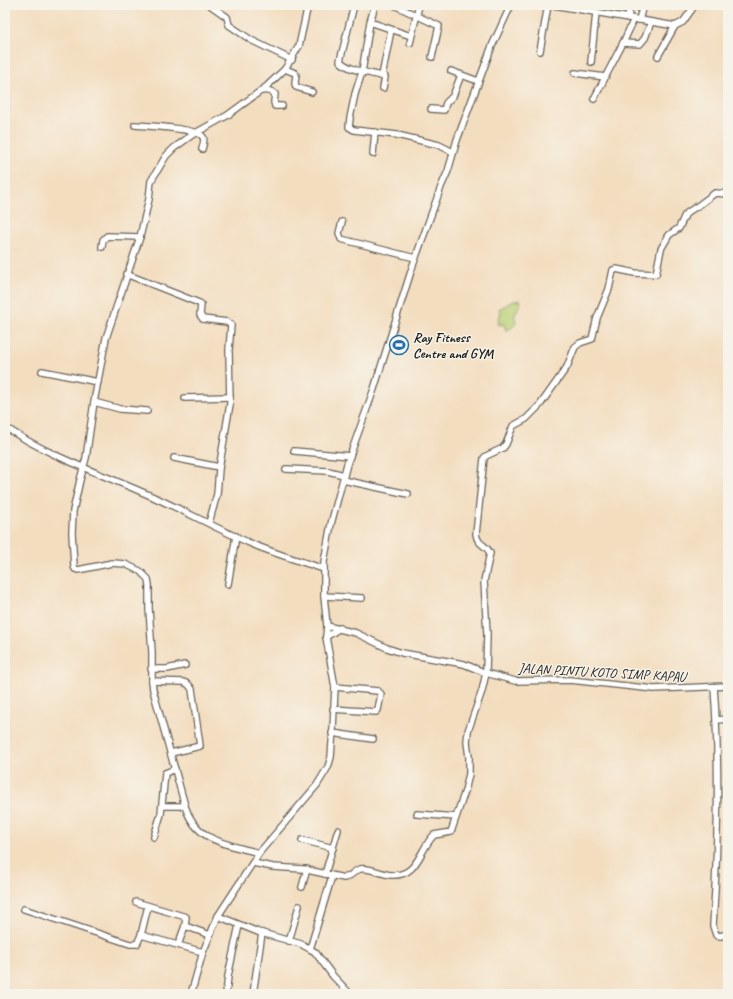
<svg xmlns="http://www.w3.org/2000/svg" width="733" height="999" viewBox="0 0 733 999" font-family="Caveat,sans-serif">
<style>
.green{fill:#bad074;stroke:#6b7648}
.lines{fill:none;stroke-linecap:round;stroke-linejoin:round}
.minor-casing{stroke:#676055;stroke-width:8}
.minor{stroke:#fff;stroke-width:5.5}
.labels{text-anchor:middle;stroke-width:3;stroke-linejoin:round;paint-order:stroke}
.poi-label{font-size:14px;font-weight:bold;fill:#1c1c1c;stroke:#f7f3e8;text-anchor:start}
.street-label{font-size:14px;fill:#1c1c1c;stroke:#f7f3e8}
</style>
<rect width="100%" height="100%" fill="#f7f3e8"/>
<filter id="ink" filterUnits="userSpaceOnUse"><feTurbulence type="fractalNoise" baseFrequency=".025" numOctaves="2"/><feDisplacementMap in="SourceGraphic" scale="8" xChannelSelector="R" yChannelSelector="G"/><feConvolveMatrix kernelMatrix="1 2 1 2 8 2 1 2 1" color-interpolation-filters="sRGB"/></filter>
<filter id="wash" filterUnits="userSpaceOnUse"><feTurbulence type="fractalNoise" baseFrequency=".012" numOctaves="4" result="noise"/><feDisplacementMap in="SourceGraphic" scale="16" xChannelSelector="R" yChannelSelector="G"/><feGaussianBlur stdDeviation="0.9" result="paint"/><feColorMatrix in="noise" values="0 0 0 0 0 0 0 0 0 0 0 0 0 0 0 0 0 1.4 0 .05"/><feComposite in="paint" operator="in"/></filter>
<g filter="url(#wash)">
<rect width="100%" height="100%" fill="#f3ddbf"/>
<path class="green" d="M520 300 521 302 514 316C519 324 513 327 506 331L504 324 499 325 498 321 501 313 499 309 511 302Z"/>
</g>
<g filter="url(#ink)">
<g class="lines">
<g class="minor-casing">
<g id="minor">
<polyline points="210,5 227,17 229,25 251,40 292,60"/>
<path d="M354 5 340 61C349 71 372 73 385 77L383 88"/>
<polyline points="375,5 370,22 362,72 355,94 350,118 349,127 354,130 397,135 439,145 453,152"/>
<polyline points="394,5 439,26 432,57"/>
<polyline points="554,5 675,26 683,22 695,5"/>
<polyline points="628,18 630,5"/>
<polyline points="639,20 643,5"/>
<polyline points="370,22 411,36"/>
<polyline points="410,43 419,5"/>
<polyline points="623,43 640,44 645,38 651,22"/>
<polyline points="540,51 548,5"/>
<polyline points="658,56 675,26"/>
<polyline points="591,62 596,13"/>
<polyline points="285,69 295,73 296,75 295,83 296,87 312,92"/>
<polyline points="451,71 478,81"/>
<polyline points="575,73 605,77"/>
<polyline points="382,76 391,30"/>
<path d="M261 91C266 90 271 90 275 94L274 102 275 106H282"/>
<polyline points="594,99 623,43 634,19"/>
<polyline points="431,109 444,110 446,103 453,96 461,75"/>
<path d="M135 125C146 126 198 128 203 137 205 140 203 145 202 149"/>
<polyline points="373,154 375,132"/>
<polyline points="342,222 339,233 341,239 415,258"/>
<polyline points="102,247 103,240 107,236 140,237"/>
<polyline points="126,274 199,303 201,304 200,315 203,319 227,322 231,325 229,350 230,404 219,469 217,494 209,523"/>
<polyline points="42,371 98,382"/>
<polyline points="185,398 230,397"/>
<polyline points="94,402 120,409 147,411"/>
<path d="M5 427C47 455 96 472 142 492 180 508 215 528 252 544 276 554 300 561 324 569"/>
<polyline points="294,451 350,456"/>
<polyline points="174,458 219,467"/>
<polyline points="286,469 328,471 344,475"/>
<polyline points="343,480 408,494"/>
<polyline points="228,584 236,536"/>
<polyline points="324,596 362,598"/>
<polyline points="327,626 324,596 324,562 331,524 347,464 374,389 412,268 441,187 448,171 457,140 492,46 511,5"/>
<polyline points="326,637 340,628"/>
<polyline points="151,669 167,669 185,665"/>
<polyline points="152,681 183,682 188,684 192,689 200,746 171,753"/>
<path d="M714 687C720 767 718 846 713 926L716 935 720 936 728 934"/>
<polyline points="333,709 376,712 378,710 381,694 378,691 335,687"/>
<polyline points="717,720 728,719"/>
<polyline points="332,733 373,739"/>
<polyline points="162,806 185,806"/>
<polyline points="417,814 456,817"/>
<polyline points="154,837 161,814 165,773 175,769"/>
<polyline points="302,840 333,848"/>
<path d="M259 853C227 844 196 842 185 806L153 690 152 681V652L149 609V585L148 579 140 571 125 564 112 563 78 570 75 569 74 566 72 533 73 511 80 480 86 458 94 402 106 338 140 237 149 199 151 181 166 156 174 148 192 135 228 115 266 87 285 69 299 46 308 5"/>
<path d="M253 863 273 867 303 869 344 878C351 877 353 871 360 869 369 867 381 874 391 875 418 877 419 850 434 835L451 832 465 791 469 774V757L467 742 468 731 482 691 486 673 487 634 484 581 490 553C486 544 478 546 476 534L484 458 486 456 503 448 506 444 513 426 526 419 540 405 567 367 575 347 580 343 592 339 597 318 609 289 613 270 616 269 635 273 656 274 661 249 669 235 679 228 685 215 688 212 699 205 715 193 728 194"/>
<polyline points="325,874 338,830"/>
<polyline points="302,887 307,869"/>
<polyline points="136,902 186,917 185,926 178,945"/>
<polyline points="24,909 130,944 137,944 141,935 203,952"/>
<polyline points="218,916 258,932 301,944 310,949 315,952 333,976 350,994"/>
<polyline points="185,926 210,935"/>
<polyline points="141,935 148,906"/>
<polyline points="289,941 299,906"/>
<polyline points="310,949 332,876"/>
<polyline points="191,994 203,952 218,916 259,853 317,785 328,767 331,757 333,729 335,687 326,637 327,626 356,633 387,648 402,653 464,664 486,673 515,681 570,680 654,689 728,686"/>
<polyline points="226,994 228,976 239,925"/>
<polyline points="253,994 262,933"/>
</g>
</g>
<use href="#minor" class="minor"/>
</g>
</g>
<defs>
<g id="stadium-ring" transform="scale(1)"><circle r="9.5" fill="#f7f3e8" stroke="#1f6fb2" stroke-width="1.5"/><path d="M0-5a6.5 5 0 1 0 0 10a6.5 5 0 1 0 0-10ZM-3.5-1.8h7v3.6h-7Z" fill="#1f6fb2"/></g>
</defs>
<g fill-rule="evenodd">
<use href="#stadium-ring" x="399" y="345"/>
</g>
<g class="labels">
<g class="poi-label">
<text x="413" y="342">Ray Fitness<tspan x="413" dy="16">Centre and GYM</tspan></text>
</g>
<g class="street-label">
<text transform="translate(602 672) rotate(3)" y="5">JALAN PINTU KOTO SIMP KAPAU</text>
</g>
</g>
<rect width="733" height="999" fill="none" stroke="#f7f3e8" stroke-width="20"/>
</svg>
